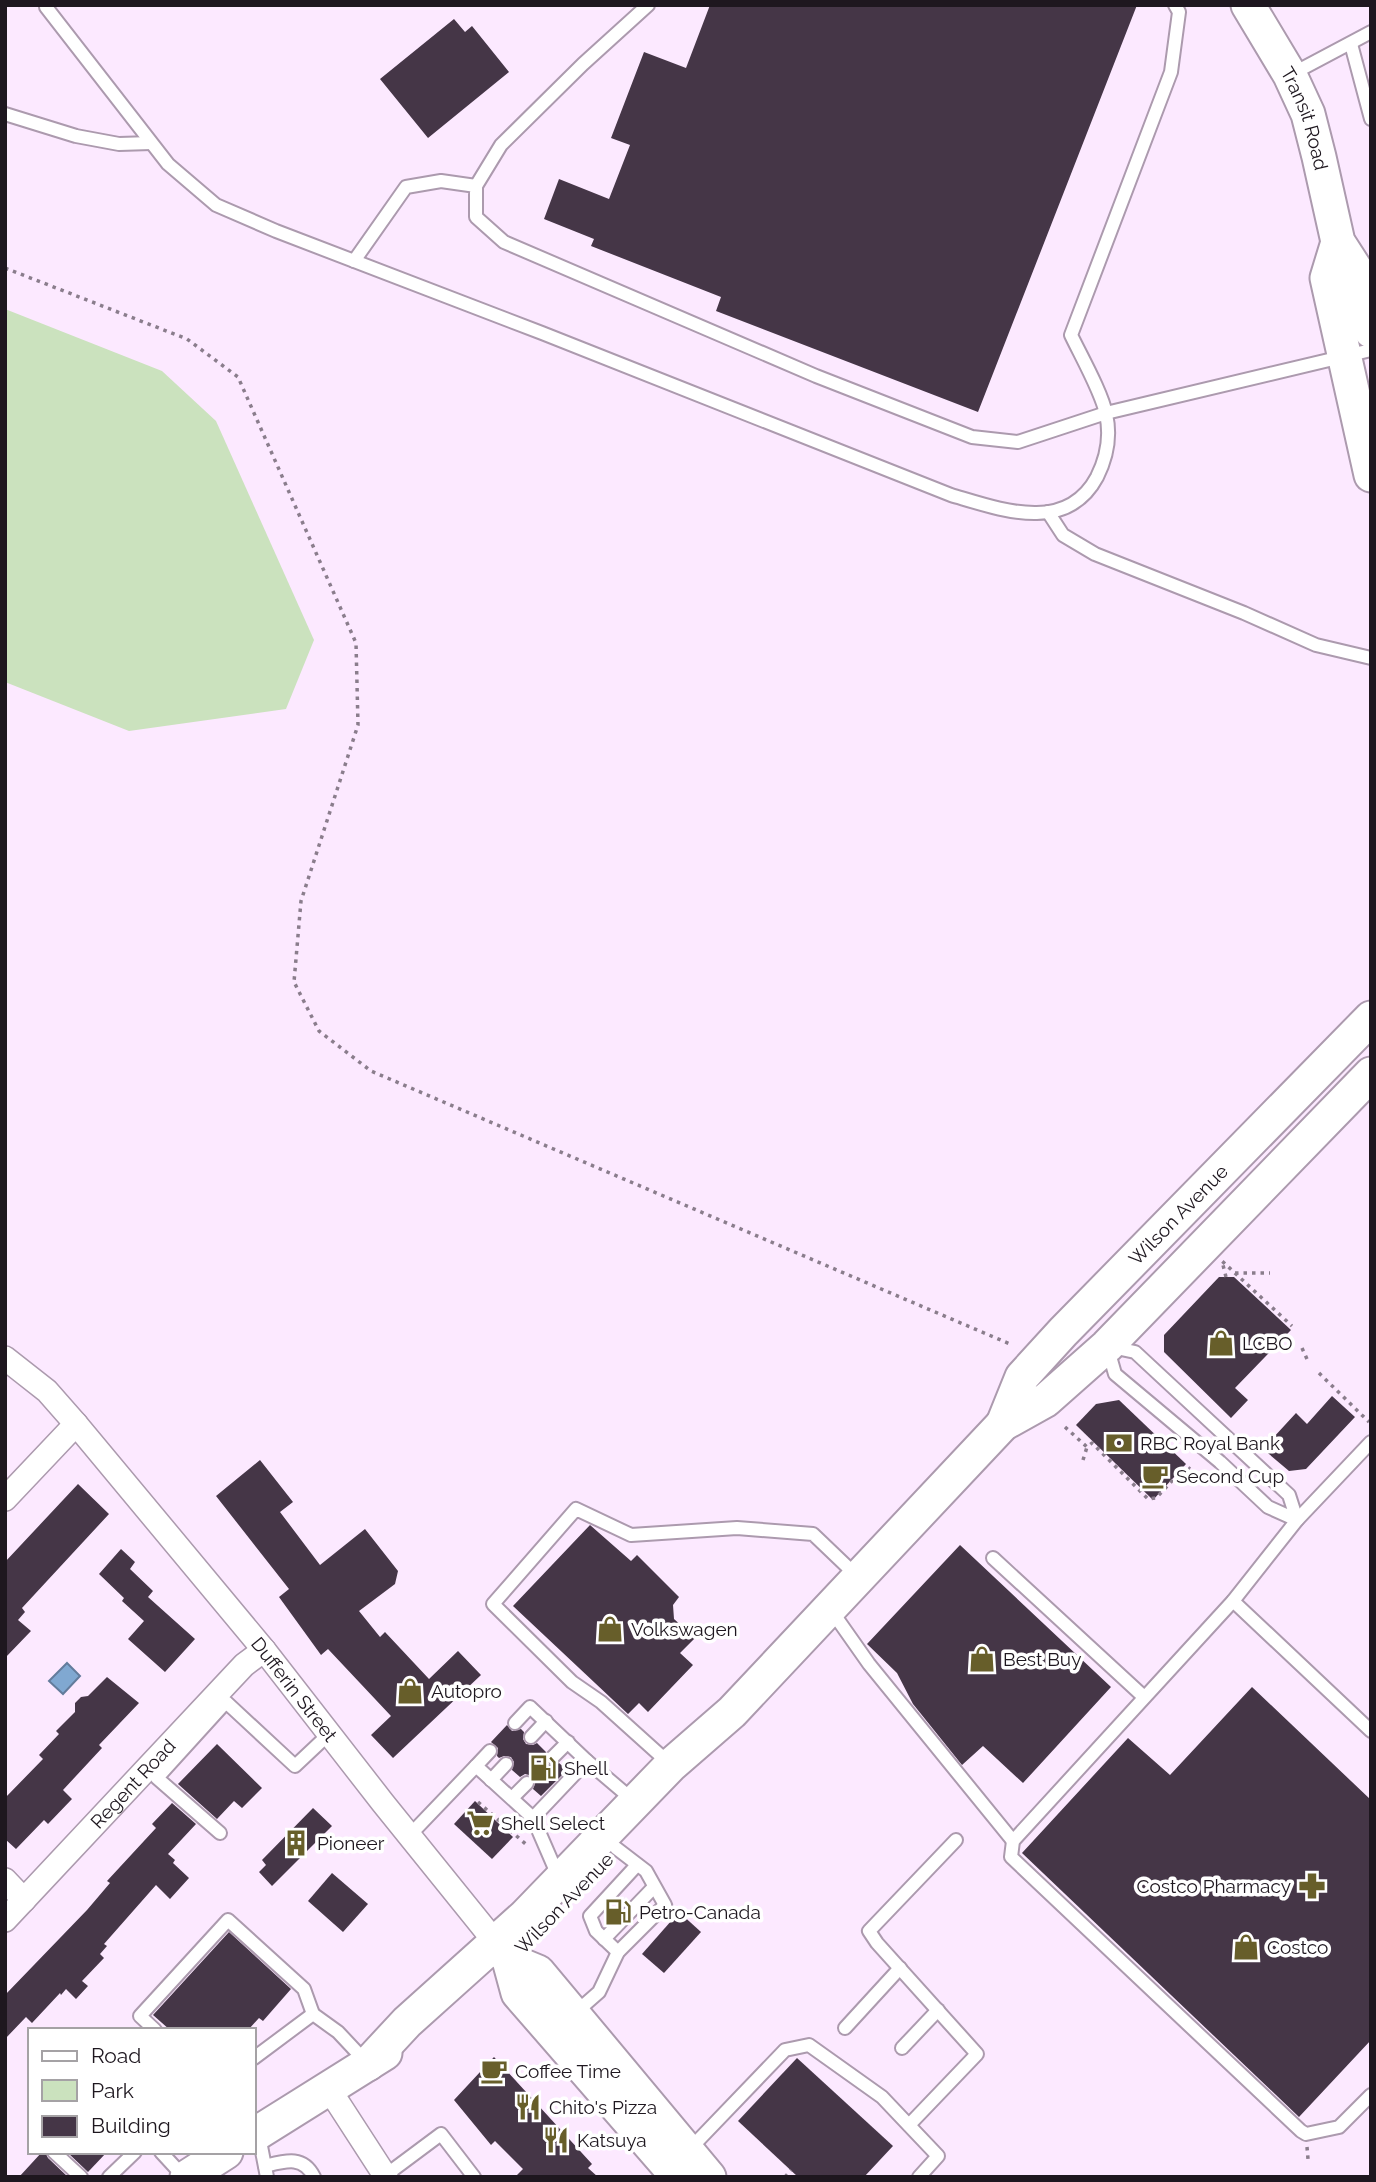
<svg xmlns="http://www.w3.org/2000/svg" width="1376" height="2182" viewBox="0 0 1376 2182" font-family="Raleway,sans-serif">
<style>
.green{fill:#cbe2be}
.water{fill:#80a8d1;stroke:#637c9c;stroke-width:2}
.building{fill:#453647}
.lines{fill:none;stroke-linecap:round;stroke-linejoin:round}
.lane-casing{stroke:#ac9aae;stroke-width:16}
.street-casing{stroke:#ac9aae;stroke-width:26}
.secondary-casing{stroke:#ac9aae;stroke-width:37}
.path{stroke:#8a7d8c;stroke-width:3.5;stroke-dasharray:3.5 5;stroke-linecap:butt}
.lane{stroke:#fff;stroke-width:12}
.street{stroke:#fff;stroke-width:23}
.secondary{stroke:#fff;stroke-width:33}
.labels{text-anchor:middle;stroke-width:7;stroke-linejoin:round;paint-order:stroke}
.street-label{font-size:19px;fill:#1e171f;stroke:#fff}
.poi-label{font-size:19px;fill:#1e171f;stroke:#fff;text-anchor:start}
</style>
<rect width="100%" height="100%" fill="#fce9ff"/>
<polygon class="green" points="5,309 162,371 216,421 314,640 286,709 129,731 5,682"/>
<polygon class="water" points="67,1663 80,1676 63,1694 49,1681"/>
<g class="building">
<polygon points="710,5 1137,5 978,412 716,311 721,297 591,246 594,239 544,219 559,179 609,199 630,145 611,138 644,52 686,68"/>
<polygon points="454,19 465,32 472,26 509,72 428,138 380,79"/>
<polygon points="1219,1277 1234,1277 1291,1330 1235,1388 1248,1400 1231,1418 1164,1352 1164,1335"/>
<polygon points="1332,1396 1355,1417 1306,1469 1289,1471 1263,1449 1296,1413 1307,1424"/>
<polygon points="1119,1400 1186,1464 1153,1500 1076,1425 1096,1404"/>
<polygon points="260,1460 293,1502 280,1512 320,1565 365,1529 398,1571 395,1584 359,1611 380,1637 385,1632 429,1679 458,1651 481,1675 393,1758 371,1735 391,1716 328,1649 321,1655 279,1597 289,1589 216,1496"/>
<polygon points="78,1484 109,1514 22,1608 25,1612 18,1620 31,1631 5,1658 5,1562"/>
<polygon points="590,1525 631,1561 637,1555 679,1597 673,1605 674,1619 695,1638 680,1653 693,1665 648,1712 639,1703 628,1714 513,1606"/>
<polygon points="960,1545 1111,1687 1023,1783 983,1746 962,1765 913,1704 897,1673 867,1644"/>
<polygon points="121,1549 135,1562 130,1569 153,1591 148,1597 195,1639 165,1672 128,1639 144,1621 122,1601 124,1598 99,1574"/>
<polygon points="107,1677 139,1703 99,1745 102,1748 63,1790 72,1799 48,1824 44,1820 16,1849 5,1839 5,1798 43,1759 39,1755 59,1734 56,1731 75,1712 75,1703 81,1697 88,1696"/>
<polygon points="1252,1687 1371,1800 1371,2040 1299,2117 1022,1853 1128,1738 1170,1775"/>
<polygon points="507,1725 512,1731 521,1729 524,1732 523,1739 526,1744 533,1745 537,1743 546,1752 544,1759 547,1764 555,1766 559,1763 567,1770 541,1796 533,1789 536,1781 533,1776 525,1774 520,1777 512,1770 514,1762 511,1757 504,1756 499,1758 497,1756 498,1748 491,1742"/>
<polygon points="217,1744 262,1788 242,1808 234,1801 217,1819 178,1784"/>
<polygon points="475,1801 513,1837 492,1859 454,1824"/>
<polygon points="172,1803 196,1824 168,1854 175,1860 173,1863 189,1878 170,1899 156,1885 104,1944 107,1946 100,1954 104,1958 82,1981 88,1986 76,1999 66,1989 61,1995 60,1993 32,2023 26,2017 5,2039 5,1995 87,1910 110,1883 107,1881 156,1828 152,1824"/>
<polygon points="313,1808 332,1826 272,1886 259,1872 266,1865 262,1860"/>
<polygon points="332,1873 368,1904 343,1932 308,1901"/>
<polygon points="679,1912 701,1932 664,1973 642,1954"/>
<polygon points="229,1932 291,1989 263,2021 259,2018 248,2030 170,2030 153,2015"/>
<polygon points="494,2057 592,2164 588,2168 598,2177 515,2177 523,2169 495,2141 491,2145 454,2100"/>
<polygon points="797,2058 893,2146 864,2177 798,2177 738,2121"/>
<polygon points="42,2152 45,2152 48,2158 68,2177 19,2177"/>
<polygon points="67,2152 107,2152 88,2172"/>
</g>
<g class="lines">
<g class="lane-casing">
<g id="lane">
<path d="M46 7 168 164 216 205 276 231 542 333 951 495C999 509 1066 535 1097 477 1107 457 1111 436 1106 414 1102 393 1081 356 1071 335L1171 72 1179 12 1175 5"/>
<polyline points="1351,44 1371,119"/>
<polyline points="1290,75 1371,32"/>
<polyline points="5,114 76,136 119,144 151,143"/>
<polyline points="476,186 501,145 583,64 648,5"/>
<polyline points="354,261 406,187 441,181 476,186 476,217 504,242 816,376 972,437 1018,442 1106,413 1371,350"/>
<polyline points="1048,512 1063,535 1095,554 1244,613 1316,645 1371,658"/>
<polygon points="1107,1346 1135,1352 1289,1495 1297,1520 1268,1507 1220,1462 1115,1374"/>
<polyline points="1371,1442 1297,1520 1233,1601 1013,1841 1011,1857 1301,2131 1306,2134 1339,2127 1371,2095"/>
<polyline points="993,1558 1144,1697"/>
<polyline points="1233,1601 1371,1731"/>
<polyline points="831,1610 869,1664 1013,1841"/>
<polyline points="515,1723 530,1707 587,1761"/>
<polyline points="531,1737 546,1721"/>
<polyline points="490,1751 476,1766 533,1818"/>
<polyline points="553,1757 568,1742"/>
<polyline points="671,1765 601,1702 572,1682 493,1604 576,1509 631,1535 737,1528 813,1534 859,1578"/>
<polyline points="491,1780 506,1764"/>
<polyline points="512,1798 527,1783"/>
<polyline points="220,1833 157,1778 226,1702 295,1766 329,1734"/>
<polyline points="409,1836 476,1766"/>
<polyline points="559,1878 533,1818 587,1761 634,1801"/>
<polyline points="604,1939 654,1887"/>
<polyline points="618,1952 596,1931 590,1916 637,1865"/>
<polyline points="574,2014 599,1992 618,1952 665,1905 646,1871 616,1848"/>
<polyline points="845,2028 900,1968"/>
<polyline points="155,2030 140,2016 228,1920 304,1989 313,2014"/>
<polyline points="902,2048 938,2010"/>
<polyline points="254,2058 313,2014 338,2032 367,2063"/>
<polyline points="909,2125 977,2054 877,1943 869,1931 956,1840"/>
<polyline points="259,2136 267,2177"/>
<polyline points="688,2151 785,2050 809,2045 882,2097 938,2156 919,2177"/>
<polyline points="54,2152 81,2177"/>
<polyline points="161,2152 184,2177"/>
<path d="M265 2166C285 2161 303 2155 314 2177"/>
<polyline points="386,2175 441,2134 474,2177"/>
<polyline points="109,2177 135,2152"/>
</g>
</g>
<g class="street-casing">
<g id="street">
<path id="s1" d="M5 1358 47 1391 76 1424 264 1650 383 1803 496 1943"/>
<polyline points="5,1499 76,1424"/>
<polyline points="5,1880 24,1900"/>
<path id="s2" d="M5 1920 244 1665 264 1650"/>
<polyline points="329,2089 386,2177"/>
</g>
</g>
<g class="secondary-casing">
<g id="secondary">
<path id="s3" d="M1248 5 1290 75 1308 114 1319 157 1338 242 1358 273 1371 331"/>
<polyline points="1338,242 1327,278 1371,475"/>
<path id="s4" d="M1003 1424 1022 1377 1063 1332 1371 1018"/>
<polyline points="496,1943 509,1960 518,1993 678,2177"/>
<polyline points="509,1960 538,1972 709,2177"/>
<polyline points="368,2064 407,2022 525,1916 671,1765 732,1712 1003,1424 1046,1400 1107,1346 1371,1074"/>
<polyline points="254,2135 385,2053"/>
<polyline points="187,2177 226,2152"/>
</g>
</g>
<g class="path">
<polyline points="5,268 187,339 238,377 356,643 358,725 301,901 294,982 319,1031 371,1071 1010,1344"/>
<polyline points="1235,1273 1270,1273"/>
<polyline points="1226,1277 1222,1261 1292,1326"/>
<polyline points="1302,1348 1307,1359"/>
<polyline points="1319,1373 1369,1422"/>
<polyline points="1065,1427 1087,1447 1092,1443 1148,1499 1156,1498 1186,1466 1190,1469"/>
<polyline points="1083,1460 1087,1447"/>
<polyline points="478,1802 529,1847"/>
<polyline points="1307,2147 1308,2159"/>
<polyline points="785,2177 791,2170"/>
</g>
<use href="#lane" class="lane"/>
<use href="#street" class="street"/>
<use href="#secondary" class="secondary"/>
</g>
<defs>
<g id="shop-bare" transform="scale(2.1)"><path d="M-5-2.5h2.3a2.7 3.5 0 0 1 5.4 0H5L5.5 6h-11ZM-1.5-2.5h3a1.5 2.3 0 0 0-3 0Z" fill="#675e2a" stroke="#fff" stroke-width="2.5" paint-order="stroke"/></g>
<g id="bank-bare" transform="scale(2.1)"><path d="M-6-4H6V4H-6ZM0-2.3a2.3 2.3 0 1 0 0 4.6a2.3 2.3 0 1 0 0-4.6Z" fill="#675e2a" stroke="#fff" stroke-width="2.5" paint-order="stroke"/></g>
<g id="cafe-bare" transform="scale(2.1)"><path d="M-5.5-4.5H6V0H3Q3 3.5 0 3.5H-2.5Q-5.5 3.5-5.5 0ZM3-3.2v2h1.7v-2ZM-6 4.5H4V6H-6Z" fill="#675e2a" stroke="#fff" stroke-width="2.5" paint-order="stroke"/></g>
<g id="fuel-bare" transform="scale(2.1)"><path d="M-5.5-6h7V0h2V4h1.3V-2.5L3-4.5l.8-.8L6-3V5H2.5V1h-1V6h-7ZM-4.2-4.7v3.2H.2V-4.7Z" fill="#675e2a" stroke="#fff" stroke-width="2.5" paint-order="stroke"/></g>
<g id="supermarket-bare" transform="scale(2.1)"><path d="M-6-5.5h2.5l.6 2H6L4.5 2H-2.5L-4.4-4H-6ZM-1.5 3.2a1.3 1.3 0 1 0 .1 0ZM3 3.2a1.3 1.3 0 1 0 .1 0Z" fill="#675e2a" stroke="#fff" stroke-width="2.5" paint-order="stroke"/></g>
<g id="building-bare" transform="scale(2.1)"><path d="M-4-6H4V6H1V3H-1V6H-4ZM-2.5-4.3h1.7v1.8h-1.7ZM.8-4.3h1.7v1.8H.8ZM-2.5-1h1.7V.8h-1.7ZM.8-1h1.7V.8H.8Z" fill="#675e2a" stroke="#fff" stroke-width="2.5" paint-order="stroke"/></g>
<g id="pharmacy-bare" transform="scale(2.1)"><path d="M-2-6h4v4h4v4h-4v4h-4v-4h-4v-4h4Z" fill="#675e2a" stroke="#fff" stroke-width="2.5" paint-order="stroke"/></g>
<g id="restaurant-bare" transform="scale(2.1)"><path d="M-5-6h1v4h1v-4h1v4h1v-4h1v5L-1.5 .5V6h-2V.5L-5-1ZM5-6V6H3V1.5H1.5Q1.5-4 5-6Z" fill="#675e2a" stroke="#fff" stroke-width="2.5" paint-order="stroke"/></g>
</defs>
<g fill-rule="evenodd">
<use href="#shop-bare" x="1221" y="1343"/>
<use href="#bank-bare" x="1119" y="1443"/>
<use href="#cafe-bare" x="1155" y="1476"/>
<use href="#shop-bare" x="610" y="1629"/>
<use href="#shop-bare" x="982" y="1659"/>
<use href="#shop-bare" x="410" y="1691"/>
<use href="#fuel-bare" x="543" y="1768"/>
<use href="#supermarket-bare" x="480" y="1823"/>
<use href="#building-bare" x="296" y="1843"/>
<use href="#pharmacy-bare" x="1312" y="1886"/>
<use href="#fuel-bare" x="618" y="1912"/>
<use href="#shop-bare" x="1246" y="1947"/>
<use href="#cafe-bare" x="494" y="2071"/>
<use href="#restaurant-bare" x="528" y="2107"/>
<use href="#restaurant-bare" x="556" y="2140"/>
</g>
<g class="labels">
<g class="street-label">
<text dy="7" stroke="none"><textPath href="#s3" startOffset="128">Transit Road</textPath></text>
<text dy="7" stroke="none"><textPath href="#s4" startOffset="276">Wilson Avenue</textPath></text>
<text dy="7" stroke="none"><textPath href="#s1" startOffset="441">Dufferin Street</textPath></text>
<text dy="7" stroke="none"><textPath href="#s2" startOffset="187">Regent Road</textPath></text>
<text transform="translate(564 1903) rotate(-46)" y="7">Wilson Avenue</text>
</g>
<g class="poi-label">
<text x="1242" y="1350">LCBO</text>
<text x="1140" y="1450">RBC Royal Bank</text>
<text x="1176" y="1483">Second Cup</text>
<text x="631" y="1636">Volkswagen</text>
<text x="1003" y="1666">Best Buy</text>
<text x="431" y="1698">Autopro</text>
<text x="564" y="1775">Shell</text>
<text x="501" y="1830">Shell Select</text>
<text x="317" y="1850">Pioneer</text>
<text x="1291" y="1893" text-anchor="end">Costco Pharmacy</text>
<text x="639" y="1919">Petro-Canada</text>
<text x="1267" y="1954">Costco</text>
<text x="515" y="2078">Coffee Time</text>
<text x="549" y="2114">Chito's Pizza</text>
<text x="577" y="2147">Katsuya</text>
</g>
</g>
<rect width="1376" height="2182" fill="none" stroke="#1e171f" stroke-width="14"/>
<rect x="28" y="2028" width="228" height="126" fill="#ffffff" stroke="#a5a2a5" stroke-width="2"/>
<rect x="42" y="2051" width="35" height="10" fill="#ffffff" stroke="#a5a2a5" stroke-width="2"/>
<text x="91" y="2063" font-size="21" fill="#1e171f">Road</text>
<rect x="42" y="2080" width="35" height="21" fill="#cbe2be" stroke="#a5a2a5" stroke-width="2"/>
<text x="91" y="2098" font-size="21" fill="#1e171f">Park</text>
<rect x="42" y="2116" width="35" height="21" fill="#453647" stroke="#a5a2a5" stroke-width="2"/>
<text x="91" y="2133" font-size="21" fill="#1e171f">Building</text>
</svg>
